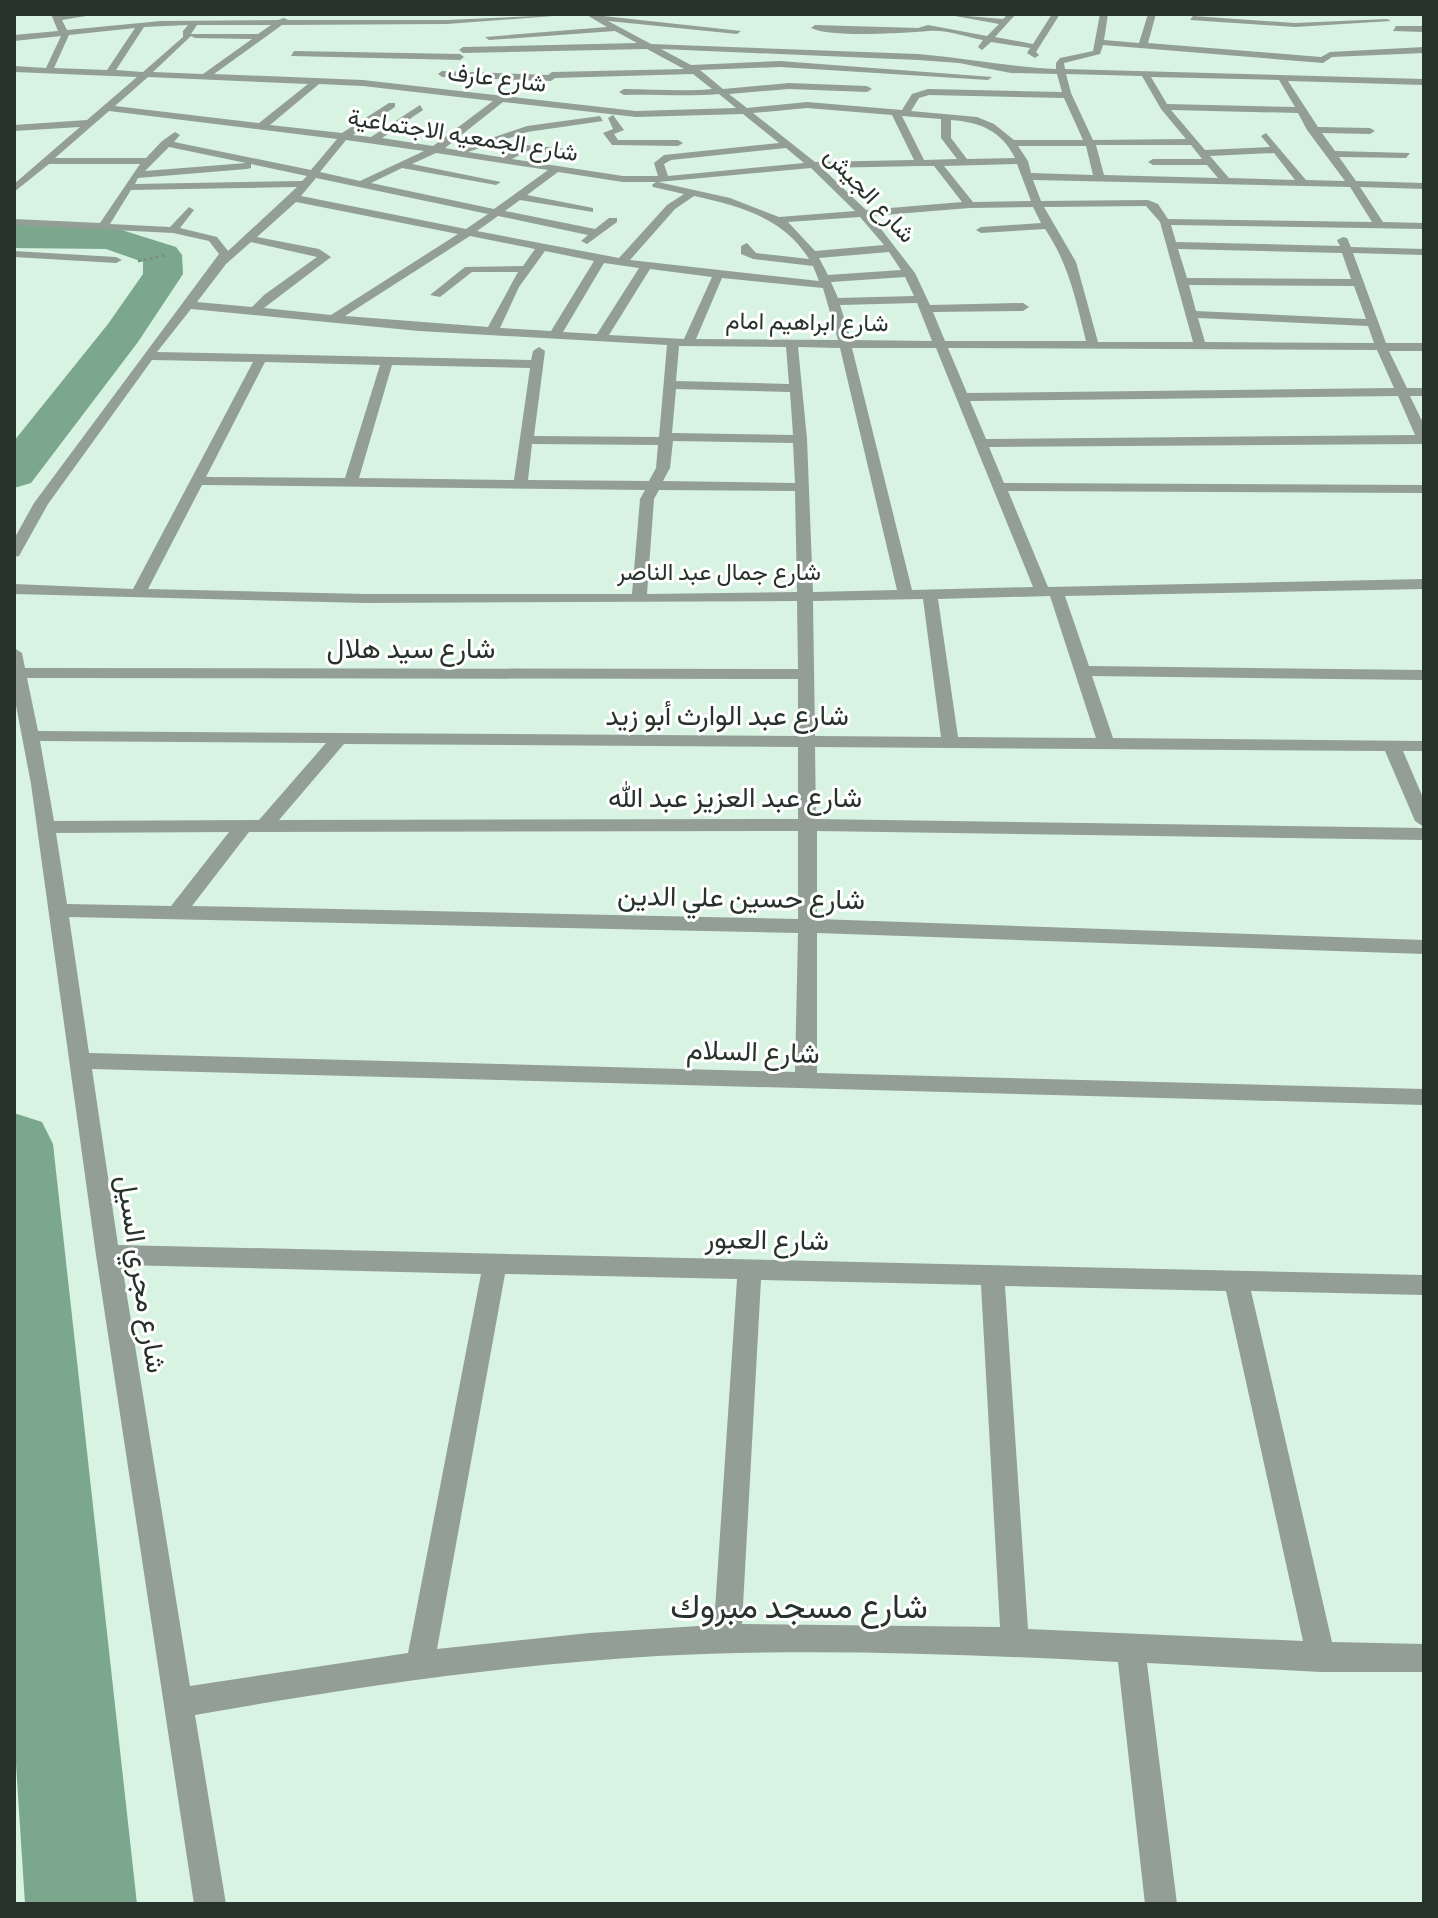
<svg xmlns="http://www.w3.org/2000/svg" width="1438" height="1918" viewBox="0 0 1438 1918" font-family="Bitter,Vazirmatn,serif">
<style>
.lines{fill:none;stroke-linecap:round;stroke-linejoin:round}
.river{fill:#7ba88d;fill-rule:evenodd}
.path{stroke:#7d8f84;stroke-width:3;stroke-dasharray:3 3;stroke-linecap:butt}
.street{fill:#939e97;fill-rule:evenodd}
.labels{text-anchor:middle;stroke-width:6;stroke-linejoin:round;paint-order:stroke}
.far-street-label{font-size:24px;fill:#28322c;stroke:#fff}
.street-label{font-size:28px;fill:#28322c;stroke:#fff}
.near-street-label{font-size:34px;fill:#28322c;stroke:#fff}
</style>
<rect width="100%" height="100%" fill="#d8f3e2"/>
<g class="lines">
<g class="river">
<polygon points="14,224 109,226 176,247 182,255 183,274 138,342 31,483 14,488 14,441 108,324 143,274 143,262 106,249 14,248"/>
<polygon points="14,1113 42,1122 53,1144 137,1904 25,1904 14,1733"/>
</g>
<polyline class="path" points="138,261 167,255"/>
<g class="street">
<path d="M51 14H98L62 20 67 30 161 21 278 20 284 18 288 20H447L579 14 447 24 282 25 214 74 363 80 636 111 736 108 719 94C686 97 656 94 624 95L619 92 624 89C654 89 682 92 712 89L693 74 555 78 551 81 442 77 438 74 442 71 548 75 552 72 684 69 647 49 463 53 459 50 463 47 637 43 615 31 489 40 485 37 607 27 585 14 741 31 737 34 608 21 651 44 918 54C965 58 1010 67 1056 69V63L1060 58 1093 51 1100 14H1108L1104 40 1139 43 1148 14H1156L1148 43 1321 57 1330 52 1424 47V53L1332 57 1323 63 1103 45 1100 54 1064 63 1065 69 1424 79V85L1288 81 1318 127 1370 128 1375 131 1370 134 1322 133 1335 151 1410 153 1406 158 1339 157 1356 181 1424 183V189L1360 187 1383 222 1424 223V229L1171 225 1176 242 1340 246 1337 240 1343 237 1347 238 1351 247 1424 249V255L1353 253 1386 343H1424V351H1389L1407 388H1424V396H1410L1424 425V444L989 447 1004 483 1424 485V493L1008 491 1048 587 1424 579V589L1065 596 1089 666 1424 670V680L1092 676 1113 738 1424 741V751H1403L1424 800V827L1415 821 1385 751 815 747 816 819 1424 828V840L817 831V919L1424 940V954L817 933V1073L1424 1089V1105L92 1069 118 1245 1424 1275V1295L1251 1291 1332 1642 1424 1644V1672H1321L1147 1663 1177 1904H1145L1118 1662C965 1654 812 1648 658 1656 503 1665 348 1688 195 1715L226 1904H194L96 1255 31 784 14 695V648L22 653 25 668 798 669 797 601 366 603 14 594V584L133 589 253 362 152 360 48 504 19 556 14 557V539L34 503 219 254 209 241 173 233 14 225V219L100 223 140 164H49L14 192V184L80 127 14 131V125L87 120 137 77 14 72V66L46 68 61 36 14 41V35L58 31ZM188 25 183 31V37L143 72 116 70 144 27ZM197 25H271L258 34H191ZM135 28 107 70 54 68 69 35ZM191 36 195 38 252 39 203 74 153 72ZM661 49 918 60 959 63 1011 73 1057 74 1062 92 928 89 912 94 902 110 807 102 747 108 729 94 789 89 867 92 872 89 867 86 789 83 723 89 700 70 780 67 988 80 992 77 780 61 691 65ZM1066 74 1142 76 1161 109 1186 139 1093 140 1071 93ZM148 77 308 84 259 123 115 106ZM1151 77 1279 80 1295 107 1167 104ZM319 84 363 86 493 101 433 146 382 138 423 110 420 105 371 137 353 135 395 107V103H389L342 133 270 125ZM929 95 1064 98 1083 140H1014L994 124 977 117 911 111 919 98ZM503 102 636 117 743 114 779 143 664 155 654 163 658 176H623L512 159 527 151 573 154 569 149 525 145 500 157 468 152 527 132 603 121 600 116 527 126 456 150 445 148ZM807 108 892 115 914 160 815 162 753 113ZM1171 110 1298 113 1307 130 1345 181 1306 180 1266 133 1261 136 1270 147 1205 150ZM109 111 337 139 311 170 174 142 180 135 175 132 162 141 146 158H55ZM902 116 941 119V138L957 159 924 160ZM951 120C980 122 1002 131 1015 158L967 159 951 138ZM346 140 424 151 360 181 320 172ZM1096 145H1191L1202 159H1153L1148 162 1153 165H1207L1218 178 1104 175ZM1018 146H1086L1093 175 1031 173 1028 161ZM169 147 246 163 145 171ZM786 148 804 163 668 176 664 164 671 160ZM436 153 548 170 494 209 371 183 402 168 496 185 501 182 412 164ZM1274 153 1295 180 1229 178 1210 156ZM251 164 307 176 302 181 135 184 138 178 247 169 251 168ZM1017 164 1031 201 973 202 944 166ZM920 166H934L962 202 866 210 822 168ZM811 168 855 211 779 217 730 198 658 182ZM558 172 623 182H656L652 185 653 187 684 194 667 205 619 258 477 231 498 216 588 235 581 241 587 244 617 222V218H609L595 229 505 211 520 200 593 212V208L527 195ZM316 178 488 214 466 229 301 196ZM1033 180 1350 187 1372 222 1168 219 1158 204 1148 200 1041 201ZM297 187 228 251 217 237 180 228 194 210 189 207 170 227 110 224 131 190ZM694 196C740 206 784 218 809 259L756 253 747 243 741 246V254L753 259 813 266 819 281 630 260 675 209ZM296 202 458 234 331 315 264 308 331 257 319 249 257 237ZM1146 206 1160 222 1193 342H1098L1076 262 1044 207ZM1033 207 1041 223 981 227 976 230 981 233 1045 229C1069 264 1076 301 1086 341H945L933 312 1023 311 1029 307 1023 303 930 305 915 273 871 216 970 208ZM860 217 884 245 815 251 788 222ZM470 236 535 249 523 266 465 267 430 295 440 297 472 272H518L488 327 345 316ZM251 242 317 257 264 295 252 307 197 302 226 264ZM1178 249 1342 253 1351 279 1187 278ZM545 251 594 261 551 331 500 328 519 287ZM889 252 901 270 828 275 819 258ZM604 263 639 268 597 334 563 332ZM650 269 712 277 684 339 609 335ZM905 277 914 296 838 298 831 282ZM722 278 823 288 838 340 696 339ZM1189 285 1354 286 1366 319 1196 311ZM917 303 932 341 851 340 840 305ZM191 309 419 331 667 345 659 437 534 436 545 351 539 347 533 351 531 360 157 352ZM1198 318 1368 326 1374 343 1205 342ZM679 346 786 347 789 384 676 381ZM798 347 840 348 897 590 813 592 807 439ZM852 348H936L1033 587 912 590ZM948 348 1377 350 1394 388 967 393ZM265 362 380 365 345 478 206 477ZM392 365 530 368 514 480 359 478ZM676 389 790 392 793 435 672 433ZM1398 396 1415 435 986 439 970 401ZM673 441 793 443 795 483 663 481 670 468ZM532 444 658 445 656 468 649 481 528 480ZM202 485 645 490 640 499 632 594H366L148 589ZM659 490 795 491 797 592 647 594 654 499ZM1050 596 1096 738 958 737 938 599ZM923 599 941 737 815 736 813 601ZM27 678 798 679V736L38 731ZM40 741 326 743 259 820 54 821ZM344 744 798 747V819L279 820ZM798 831V919L192 906 249 832ZM229 832 171 906 67 904 56 833ZM69 917 798 933 795 1072 89 1053ZM122 1265 481 1274 408 1653 190 1686ZM505 1274 737 1279 714 1625 589 1633 437 1649ZM761 1280 981 1285 1000 1627 742 1624ZM1005 1286 1226 1291 1303 1641 1028 1629Z"/>
<path d="M944 14 1003 19 1008 14H1016L995 37 1033 44 1052 14H1060L1036 52 1039 55 1035 58 1027 53 1030 48 991 42 982 50 978 47 983 40C967 37 945 29 928 31 902 33 832 38 811 28L815 25 918 28 928 25 987 36 999 24Z"/>
<polygon points="1193,16 1295,23 1387,19 1391,21 1295,27 1190,20"/>
<polygon points="1396,26 1424,26 1424,32 1393,31"/>
<polygon points="294,51 460,54 464,57 460,60 291,56"/>
<polygon points="613,115 624,130 614,134 618,140 678,140 683,143 678,146 612,145 603,133 613,129 608,118"/>
<polygon points="14,251 116,257 122,260 116,263 14,257"/>
</g>
</g>
<g class="labels">
<g class="far-street-label">
<text transform="translate(497 78) rotate(7)" y="8">شارع عارف</text>
<text transform="translate(463 135) rotate(9)" y="8">شارع الجمعيه الاجتماعية</text>
<text transform="translate(870 195) rotate(47)" y="8">شارع الجيش</text>
<text transform="translate(807 322) rotate(1)" y="8">شارع ابراهيم امام</text>
<text x="719" y="580">شارع جمال عبد الناصر</text>
</g>
<g class="street-label">
<text x="411" y="658">شارع سيد هلال</text>
<text x="727" y="725">شارع عبد الوارث أبو زيد</text>
<text x="735" y="807">شارع عبد العزيز عبد الله</text>
<text transform="translate(741 897) rotate(1)" y="10">شارع حسين علي الدين</text>
<text transform="translate(753 1051) rotate(2)" y="10">شارع السلام</text>
<text transform="translate(767 1239) rotate(1)" y="10">شارع العبور</text>
<text transform="translate(142 1274) rotate(81)" y="10">شارع مجري السيل</text>
</g>
<g class="near-street-label">
<text x="799" y="1618">شارع مسجد مبروك</text>
</g>
</g>
<rect width="1438" height="1918" fill="none" stroke="#28322c" stroke-width="32"/>
</svg>
